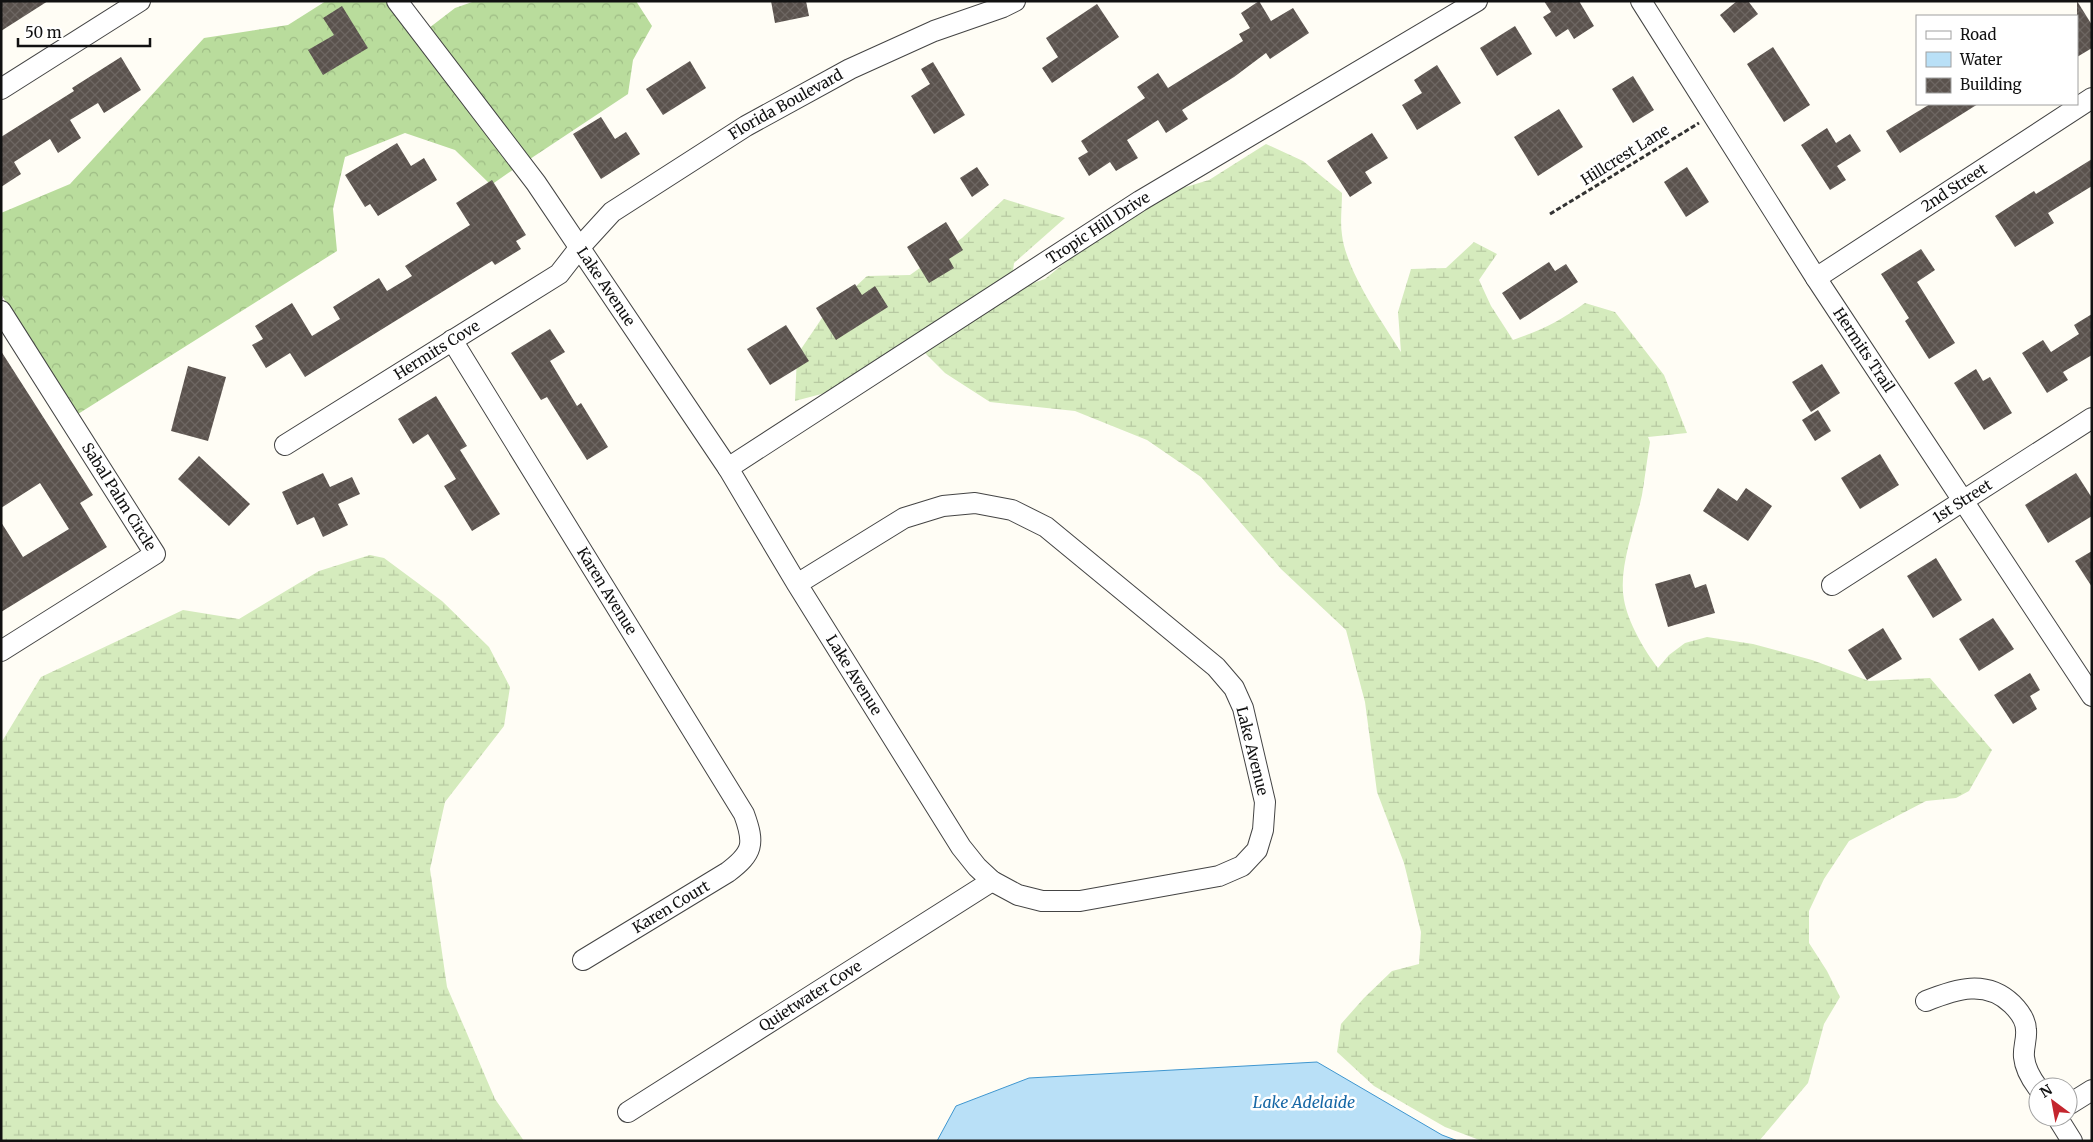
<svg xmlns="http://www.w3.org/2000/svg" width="2093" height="1142" viewBox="0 0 2093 1142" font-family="Merriweather,serif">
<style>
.forest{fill:url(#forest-crowns)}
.wetland{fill:url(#wetland-marsh)}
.water{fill:#b9e0f7;stroke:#3f96cf}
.building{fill:url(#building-cross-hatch)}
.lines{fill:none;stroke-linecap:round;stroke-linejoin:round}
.minor-casing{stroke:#444;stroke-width:22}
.path{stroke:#333;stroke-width:3;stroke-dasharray:5 2.5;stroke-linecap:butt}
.minor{stroke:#fff;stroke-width:20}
.labels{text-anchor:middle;stroke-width:5;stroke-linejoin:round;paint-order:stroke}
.street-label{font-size:15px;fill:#111;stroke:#fff}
.water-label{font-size:16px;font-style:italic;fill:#1768a6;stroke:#fff}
</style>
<defs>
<pattern id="forest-crowns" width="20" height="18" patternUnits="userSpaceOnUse" patternTransform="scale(1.25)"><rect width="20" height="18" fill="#b9dc9c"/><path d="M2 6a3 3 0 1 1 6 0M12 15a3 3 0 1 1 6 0" fill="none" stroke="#9ebc85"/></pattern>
<pattern id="wetland-marsh" width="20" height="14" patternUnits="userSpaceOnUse" patternTransform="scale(1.25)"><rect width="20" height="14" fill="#d5ebbd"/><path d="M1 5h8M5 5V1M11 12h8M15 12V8" fill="none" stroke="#b6c8a1"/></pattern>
<pattern id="building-cross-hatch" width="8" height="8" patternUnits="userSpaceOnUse" patternTransform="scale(1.25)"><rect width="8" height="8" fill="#5a524d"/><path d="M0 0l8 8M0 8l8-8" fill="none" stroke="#6d6662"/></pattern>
</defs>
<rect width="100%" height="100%" fill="#fffdf5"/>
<g class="forest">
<polygon points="326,1 386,1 514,169 491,185 455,150 405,133 345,157 333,209 337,251 78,414 1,294 1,213 70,184 204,38 288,25"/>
<polygon points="475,1 636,1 652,26 633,60 628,94 530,159 429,28 455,8"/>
</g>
<g class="wetland">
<path d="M1266 144 1303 161 1342 193C1342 207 1340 222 1342 235 1346 270 1382 322 1401 352L1398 312 1411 269 1446 268 1474 242 1497 254 1479 280 1491 306 1513 340C1542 330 1560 321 1585 303L1615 312 1664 375 1687 433 1648 437 1650 442C1647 459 1645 477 1642 495 1635 527 1618 567 1624 600 1628 622 1644 650 1658 668L1669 655 1685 643 1707 637 1753 644 1812 660 1869 681 1930 678 1992 750 1969 791 1956 798 1926 801 1849 841 1824 879 1809 911V943L1827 971 1840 997 1824 1024 1808 1083 1759 1141H1482L1445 1127 1374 1086 1337 1052 1341 1024 1364 998 1392 971 1419 964 1421 932 1404 863 1377 792 1365 702 1346 630 1281 569 1201 477 1147 440 1075 411 990 402 945 373 925 353 1030 284 1045 279 1073 256 1179 189 1209 180Z"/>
<polygon points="1004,199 1065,218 1014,263 1013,271 825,393 795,401 797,355 822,318 867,276 910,275 962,238"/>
<polygon points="370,555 384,558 442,601 489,647 510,687 504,726 445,802 430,869 447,987 495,1099 524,1141 1,1141 1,743 41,677 183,610 239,619 319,571"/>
</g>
<polygon class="water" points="1317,1062 1442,1135 1458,1141 937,1141 956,1106 1029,1078"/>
<g class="building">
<polygon points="1,1 48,1 1,31"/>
<polygon points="771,1 806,1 809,16 775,23"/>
<polygon points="1259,1 1271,21 1293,8 1309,33 1270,59 1266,53 1234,77 1182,110 1188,119 1166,133 1158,120 1127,140 1138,158 1116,171 1110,162 1089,176 1078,158 1088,152 1081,141 1145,98 1137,87 1158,73 1168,88 1243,41 1239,34 1250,28 1241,13"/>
<polygon points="1544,1 1579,1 1594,26 1574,39 1568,29 1556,37 1543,17 1551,12"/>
<polygon points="1737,1 1748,1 1758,14 1734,33 1720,15"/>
<polygon points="2077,1 2092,25 2092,48 2077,57"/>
<polygon points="1097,4 1119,37 1052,83 1042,68 1058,57 1046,38"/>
<polygon points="342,6 368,48 323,75 308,50 334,35 323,18"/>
<polygon points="1515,26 1532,54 1497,76 1480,48"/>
<polygon points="1773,47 1810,105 1784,122 1747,64"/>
<polygon points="121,57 141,90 104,113 98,103 70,120 81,138 58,153 50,139 14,162 21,174 1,187 1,137 74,91 72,88"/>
<polygon points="690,61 706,88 663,115 646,89"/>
<polygon points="933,62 965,115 934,134 911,96 930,84 921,69"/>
<polygon points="1437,65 1461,103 1417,130 1402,105 1422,93 1414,80"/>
<polygon points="1633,76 1654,110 1633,123 1612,89"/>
<polygon points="1930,104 1978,104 1900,153 1886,131"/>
<polygon points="1559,109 1583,147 1538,176 1514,137"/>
<polygon points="601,117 615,139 626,132 640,154 601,179 573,134"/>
<polygon points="1827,128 1836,143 1850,134 1861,151 1837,166 1846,180 1830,190 1801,145"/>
<polygon points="1372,133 1388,158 1365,172 1372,183 1350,197 1327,161"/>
<polygon points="397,143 411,166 424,158 437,180 378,216 370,204 365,207 345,175"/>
<polygon points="2092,159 2092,186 2048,213 2054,223 2015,247 1995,216 2034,191 2036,194"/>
<polygon points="977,167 989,185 972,197 960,178"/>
<polygon points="1687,167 1709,202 1686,217 1664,182"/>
<polygon points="492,180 526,235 516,241 521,249 495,265 492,261 305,377 290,353 266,368 252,345 263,339 255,326 292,303 312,336 340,319 333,307 379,278 387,291 412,276 405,266 470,225 456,203"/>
<polygon points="946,222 963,250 949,259 954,268 929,283 907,247"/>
<polygon points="1921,249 1935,270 1917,282 1955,343 1929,359 1905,321 1909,318 1881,274"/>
<polygon points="1549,262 1555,271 1566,264 1578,282 1520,320 1502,293"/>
<polygon points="855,284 862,295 875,286 888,307 836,340 816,308"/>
<polygon points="2092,314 2092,355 2063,372 2068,380 2047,393 2022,353 2043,340 2051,352 2079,334 2074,325"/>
<polygon points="786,325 809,361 770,385 747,349"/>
<polygon points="550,329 565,352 550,361 577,406 581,403 608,447 587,460 547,397 541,400 511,353"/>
<polygon points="1,351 93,495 80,503 107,547 1,612 1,522 23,557 69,529 40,483 1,508"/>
<polygon points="1822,364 1840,393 1811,412 1792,382"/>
<polygon points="188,366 226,377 208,441 171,431"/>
<polygon points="1976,369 1983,381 1990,377 2012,413 1984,430 1954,383"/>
<polygon points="436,396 467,446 460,450 500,514 472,531 444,486 456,479 428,434 413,444 398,419"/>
<polygon points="1818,410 1831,431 1815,441 1802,420"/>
<polygon points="1880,454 1899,485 1860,509 1841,478"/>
<polygon points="199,456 250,504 229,526 178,479"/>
<polygon points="323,473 330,487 352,477 360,494 338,504 348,525 323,537 314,517 297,525 282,492"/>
<polygon points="2076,473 2092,498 2092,516 2048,543 2025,505"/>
<polygon points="1718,488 1737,501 1746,488 1772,506 1748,541 1703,511"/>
<polygon points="2092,551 2092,587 2075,561"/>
<polygon points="1936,558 1962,600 1933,618 1907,576"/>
<polygon points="1690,574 1695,588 1706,584 1715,613 1668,627 1655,584"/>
<polygon points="1993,618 2014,649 1979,671 1959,639"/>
<polygon points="1883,628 1902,659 1867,680 1848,650"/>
<polygon points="2030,673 2040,690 2030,696 2037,709 2013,724 1994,695"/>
</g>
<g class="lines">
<g class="minor-casing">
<g id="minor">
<path id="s1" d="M397 1 536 183 728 468 797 584 961 847 977 867 992 881 1018 895 1042 901H1080L1219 876 1242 866 1257 850 1263 830 1265 802 1243 708 1234 688 1216 667 1046 527 1012 510 975 503 943 506 904 518 797 584"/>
<path id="s2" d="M1641 1 1816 278 2092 696"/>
<polyline points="1,89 140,1"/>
<path id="s3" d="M1816 278 2092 98"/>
<path id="s4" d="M1 311 155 554 1 651"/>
<path id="s5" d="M452 340 744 814C755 844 753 853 728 872L583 960"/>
<path id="s6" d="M285 445 559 274 580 247 612 212 746 126 850 69 934 31 1003 7 1015 1"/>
<path id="s7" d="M728 468 1140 201 1477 1"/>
<path id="s8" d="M1832 585 2092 418"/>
<path d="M1926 1001C1956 989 1986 979 2012 1004 2019 1011 2026 1020 2026 1030 2027 1039 2023 1048 2024 1057 2025 1068 2032 1080 2038 1088"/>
<polyline points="2068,1105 2092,1090"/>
<path id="s9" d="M628 1112 992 881"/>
<polyline points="2057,1117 2072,1141"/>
</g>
</g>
<polyline class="path" points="1550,214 1699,123"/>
<use href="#minor" class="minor"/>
</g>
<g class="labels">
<g class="street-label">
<text dy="5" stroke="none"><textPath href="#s6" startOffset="609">Florida Boulevard</textPath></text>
<text transform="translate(1625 155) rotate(-32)" y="5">Hillcrest Lane</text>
<text dy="5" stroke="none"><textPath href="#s3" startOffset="165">2nd Street</textPath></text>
<text dy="5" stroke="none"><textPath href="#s7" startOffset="441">Tropic Hill Drive</textPath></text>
<text dy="5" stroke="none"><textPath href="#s1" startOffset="354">Lake Avenue</textPath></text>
<text dy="5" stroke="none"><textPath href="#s6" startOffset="179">Hermits Cove</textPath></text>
<text dy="5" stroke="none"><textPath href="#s2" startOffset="414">Hermits Trail</textPath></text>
<text dy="5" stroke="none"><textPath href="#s4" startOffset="220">Sabal Palm Circle</textPath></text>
<text dy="5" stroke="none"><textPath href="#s8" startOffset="155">1st Street</textPath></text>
<text dy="5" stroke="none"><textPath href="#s5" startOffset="295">Karen Avenue</textPath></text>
<text dy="5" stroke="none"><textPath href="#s1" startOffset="815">Lake Avenue</textPath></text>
<text transform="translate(1252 751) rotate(76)" y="5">Lake Avenue</text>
<text transform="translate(671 907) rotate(-31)" y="5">Karen Court</text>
<text dy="5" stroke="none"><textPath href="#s9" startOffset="216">Quietwater Cove</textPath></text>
</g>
<g class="water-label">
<text x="1304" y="1108">Lake Adelaide</text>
</g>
</g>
<rect width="2093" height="1142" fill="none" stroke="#111111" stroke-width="5"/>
<rect x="1916" y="15" width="162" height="90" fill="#ffffff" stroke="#a0a0a0"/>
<rect x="1926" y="31" width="25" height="8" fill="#ffffff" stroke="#a0a0a0"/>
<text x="1960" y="40" font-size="15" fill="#111111">Road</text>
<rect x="1926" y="52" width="25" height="15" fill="#b9e0f7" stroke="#a0a0a0"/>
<text x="1960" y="65" font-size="15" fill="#111111">Water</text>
<rect x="1926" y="78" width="25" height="15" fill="url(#building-cross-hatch)" stroke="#a0a0a0"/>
<text x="1960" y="90" font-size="15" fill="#111111">Building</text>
<g transform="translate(2053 1102) rotate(328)"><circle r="24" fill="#ffffff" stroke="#a0a0a0"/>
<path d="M0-4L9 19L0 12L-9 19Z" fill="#c4262e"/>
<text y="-8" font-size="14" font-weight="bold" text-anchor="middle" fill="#111111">N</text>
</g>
<path d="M18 38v8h132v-8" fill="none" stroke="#111111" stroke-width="2.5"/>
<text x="25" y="38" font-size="15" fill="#111111" stroke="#ffffff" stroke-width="4" paint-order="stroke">50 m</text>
</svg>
